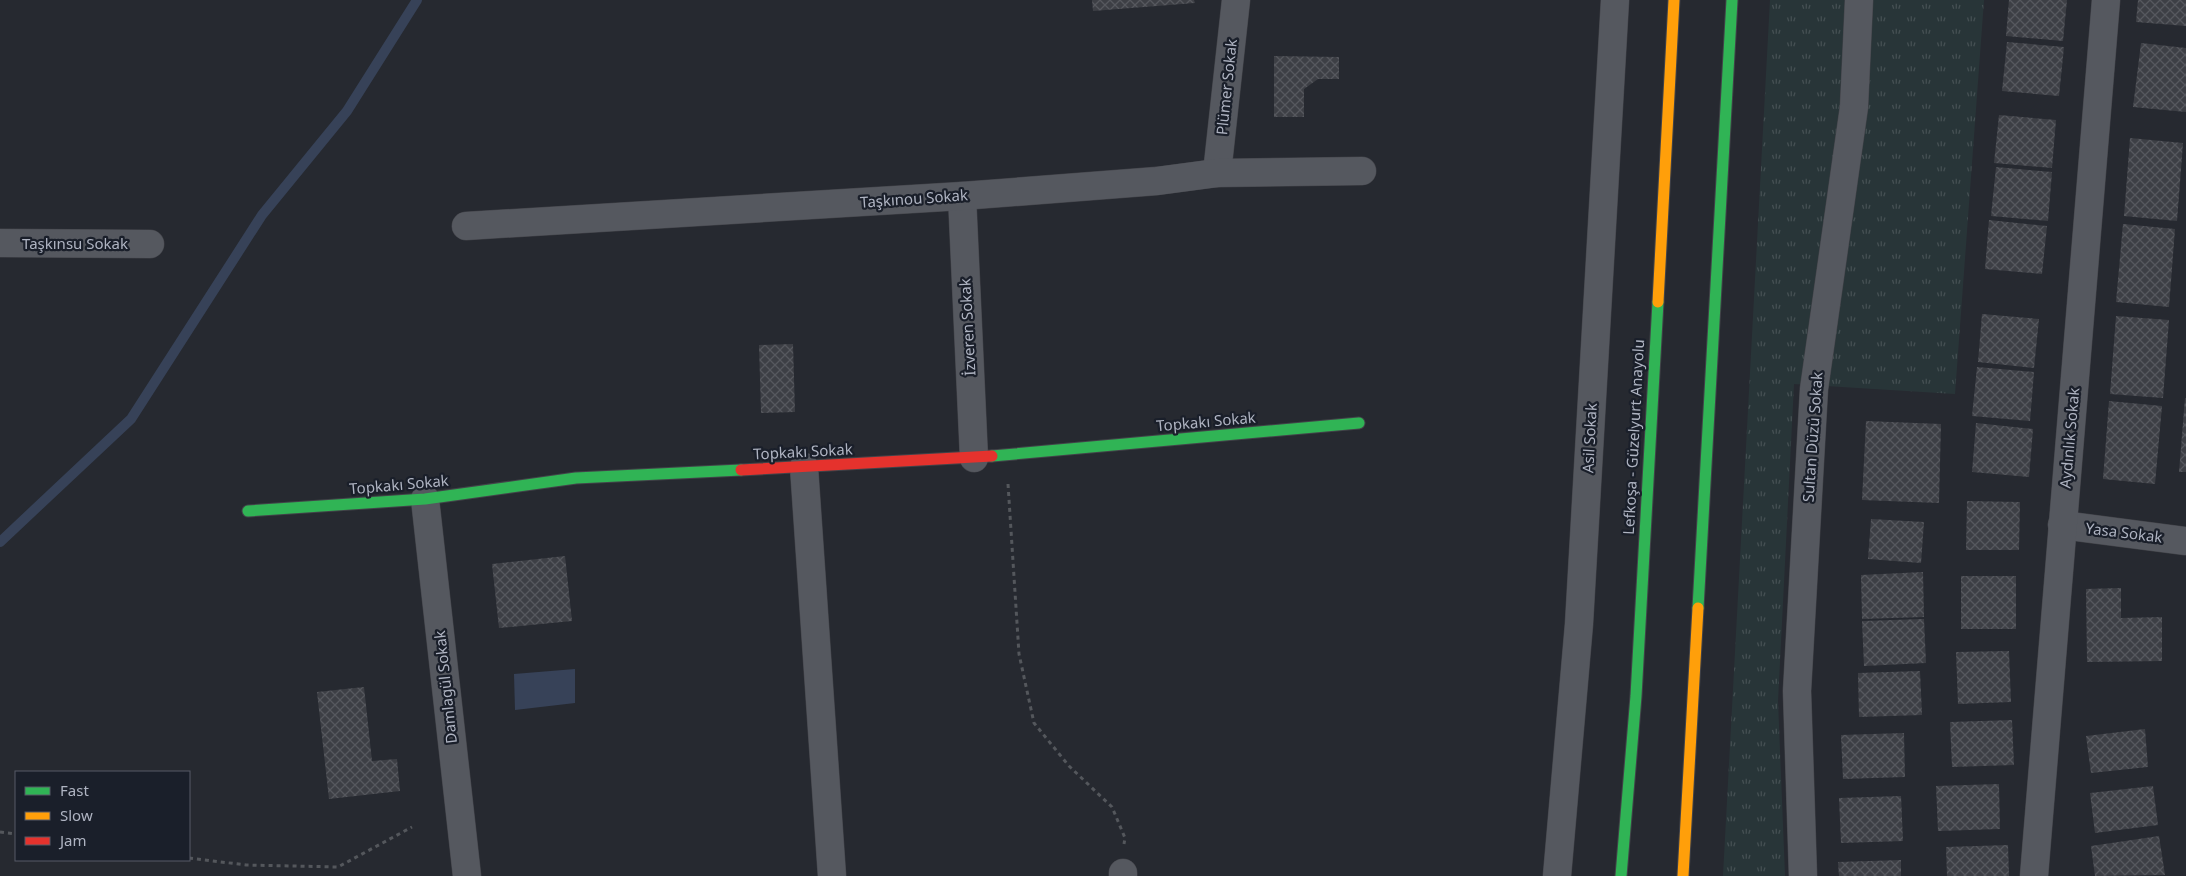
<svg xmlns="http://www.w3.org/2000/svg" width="2186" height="876" viewBox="0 0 2186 876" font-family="'Noto Sans',sans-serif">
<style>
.grass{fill:url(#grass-tufts)}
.water{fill:#374258}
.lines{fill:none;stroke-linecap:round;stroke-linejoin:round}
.stream{stroke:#374258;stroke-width:10}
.building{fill:url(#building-cross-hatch)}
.street-casing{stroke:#424349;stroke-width:29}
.fast-casing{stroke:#424349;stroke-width:13}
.slow-casing{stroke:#424349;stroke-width:13}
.jam-casing{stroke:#424349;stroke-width:13}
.path{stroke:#54575c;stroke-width:3;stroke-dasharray:4 4;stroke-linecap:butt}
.street{stroke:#55585f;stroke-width:28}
.fast{stroke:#30b455;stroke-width:11}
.slow{stroke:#ff9f0a;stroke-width:11}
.jam{stroke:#e5322d;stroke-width:11}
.labels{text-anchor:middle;stroke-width:4.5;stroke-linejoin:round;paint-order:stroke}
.street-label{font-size:15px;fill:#afb4c2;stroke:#1a1f2a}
</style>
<defs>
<pattern id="grass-tufts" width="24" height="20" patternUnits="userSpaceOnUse" patternTransform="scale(1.25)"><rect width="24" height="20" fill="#283538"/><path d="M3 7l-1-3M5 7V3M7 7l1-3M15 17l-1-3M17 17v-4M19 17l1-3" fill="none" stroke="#455053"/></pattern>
<pattern id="building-cross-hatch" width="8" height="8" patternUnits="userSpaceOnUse" patternTransform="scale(1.25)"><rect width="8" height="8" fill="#3d3f45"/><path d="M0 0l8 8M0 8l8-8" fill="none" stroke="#56585e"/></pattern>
</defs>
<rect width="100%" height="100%" fill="#262930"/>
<polygon class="grass" points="1770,0 1984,0 1955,394 1794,384 1778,701 1785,876 1723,876"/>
<polygon class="water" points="575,669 575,703 515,710 514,674"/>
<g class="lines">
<polyline class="stream" points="0,542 131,419 262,215 347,111 417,0"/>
</g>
<g class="building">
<polygon points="1092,0 1194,0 1195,3 1093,11"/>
<polygon points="2009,0 2067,0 2063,41 2006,36"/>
<polygon points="2138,0 2186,0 2186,26 2136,22"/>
<polygon points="2007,42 2064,47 2059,96 2002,91"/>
<polygon points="2141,43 2186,48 2186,112 2133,107"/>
<polygon points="1274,56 1339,57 1339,79 1318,79 1304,89 1304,117 1274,117"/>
<polygon points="1999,115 2056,120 2052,168 1994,163"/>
<polygon points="2130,138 2183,143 2177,221 2124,216"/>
<polygon points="1996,167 2052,172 2048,221 1991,216"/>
<polygon points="1989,220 2047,226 2042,274 1985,269"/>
<polygon points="2123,224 2175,229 2169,307 2116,302"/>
<polygon points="1982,314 2039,319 2034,368 1978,362"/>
<polygon points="2116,316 2169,320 2163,398 2110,394"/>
<polygon points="793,344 795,412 761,413 759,345"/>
<polygon points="1977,367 2034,372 2030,421 1972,416"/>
<polygon points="2185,398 2186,398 2186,472 2179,472"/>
<polygon points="2109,401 2162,406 2155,484 2103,479"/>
<polygon points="1866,421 1941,424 1939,503 1862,500"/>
<polygon points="1976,423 2033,429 2029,477 1972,472"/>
<polygon points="1967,501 2020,502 2019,550 1966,550"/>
<polygon points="1871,519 1924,522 1921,563 1868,559"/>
<polygon points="565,556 572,621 499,628 492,564"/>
<polygon points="1923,572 1924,617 1862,619 1861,575"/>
<rect x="1961" y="576" width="55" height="53"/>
<polygon points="2121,588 2121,618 2162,617 2162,661 2087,662 2086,589"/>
<polygon points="1924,619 1926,663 1864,666 1862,621"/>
<polygon points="2009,651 2011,702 1958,704 1956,652"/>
<polygon points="1920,671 1922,715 1859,717 1858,673"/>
<polygon points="364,687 372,761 397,759 400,791 329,799 317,692"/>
<polygon points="2012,720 2014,765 1952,767 1950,722"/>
<polygon points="2145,729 2148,767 2091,773 2086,736"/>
<polygon points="1904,733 1905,777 1843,779 1841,735"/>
<polygon points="1999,784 2000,829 1938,831 1936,786"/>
<polygon points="2153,786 2158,825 2095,833 2090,793"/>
<polygon points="1901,796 1903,841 1841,843 1839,798"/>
<polygon points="2159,836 2165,875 2095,876 2091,846"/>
<polygon points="2008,845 2009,876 1947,876 1946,847"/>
<polygon points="1901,860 1901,876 1839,876 1838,862"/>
</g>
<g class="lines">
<g class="street-casing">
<g id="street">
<polyline points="1217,173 1236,0"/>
<polyline points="962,196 974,458"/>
<polyline points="466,226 962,196 1157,181 1217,173 1362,171"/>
<polyline points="0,243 150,244"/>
<polyline points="804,467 832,876"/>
<polyline points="425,499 467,876"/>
<polyline points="2062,525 2186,541"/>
<polyline points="1123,876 1123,873"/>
<polyline points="1557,876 1579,624 1615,0"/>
<polyline points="1803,876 1797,691 1814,389 1854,107 1859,0"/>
<polyline points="2034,876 2106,0"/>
</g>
</g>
<g class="fast-casing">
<g id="fast">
<polyline points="992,456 1359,423"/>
<polyline points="248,511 425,499 576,478 741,470"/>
<polyline points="1698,608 1732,0"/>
<polyline points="1621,876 1636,696 1658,302"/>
</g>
</g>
<g class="slow-casing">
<g id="slow">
<polyline points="1658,302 1674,0"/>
<polyline points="1683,876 1698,608"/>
</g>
</g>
<g class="jam-casing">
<polyline id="jam" points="741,470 992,456"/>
</g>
<g class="path">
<polyline points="1008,484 1019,654 1034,723 1069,766 1112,807 1125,838 1124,844"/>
<polyline points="0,832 16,834"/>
<polyline points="189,858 246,865 338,867 412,827"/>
</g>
<use href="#street" class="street"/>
<use href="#fast" class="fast"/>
<use href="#slow" class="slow"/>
<use href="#jam" class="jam"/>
</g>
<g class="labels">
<g class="street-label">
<text transform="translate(1227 87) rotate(-84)" y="5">Plümer Sokak</text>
<text transform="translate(914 199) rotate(-4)" y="5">Taşkınou Sokak</text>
<text x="75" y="249">Taşkınsu Sokak</text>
<text transform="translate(968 327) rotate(-93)" y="5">İzveren Sokak</text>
<text transform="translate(1206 422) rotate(-5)" y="5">Topkakı Sokak</text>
<text transform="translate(1634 437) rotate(-87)" y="5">Lefkoşa - Güzelyurt Anayolu</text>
<text transform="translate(1813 437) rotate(-86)" y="5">Sultan Düzü Sokak</text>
<text transform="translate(1590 438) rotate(-87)" y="5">Asil Sokak</text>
<text transform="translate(2070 438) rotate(-85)" y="5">Aydınlık Sokak</text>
<text transform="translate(803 452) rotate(-3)" y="5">Topkakı Sokak</text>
<text transform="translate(399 485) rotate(-5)" y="5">Topkakı Sokak</text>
<text transform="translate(2124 533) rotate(7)" y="5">Yasa Sokak</text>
<text transform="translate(446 687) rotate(-96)" y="5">Damlagül Sokak</text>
</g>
</g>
<rect x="15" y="771" width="175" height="90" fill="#1a1f2a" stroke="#565b67"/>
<rect x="25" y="787" width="25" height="8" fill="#30b455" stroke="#565b67"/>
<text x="60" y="796" font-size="15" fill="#afb4c2">Fast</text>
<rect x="25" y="812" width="25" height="8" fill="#ff9f0a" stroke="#565b67"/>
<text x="60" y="821" font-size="15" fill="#afb4c2">Slow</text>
<rect x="25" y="837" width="25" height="8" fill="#e5322d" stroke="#565b67"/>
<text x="60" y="846" font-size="15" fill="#afb4c2">Jam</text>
</svg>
